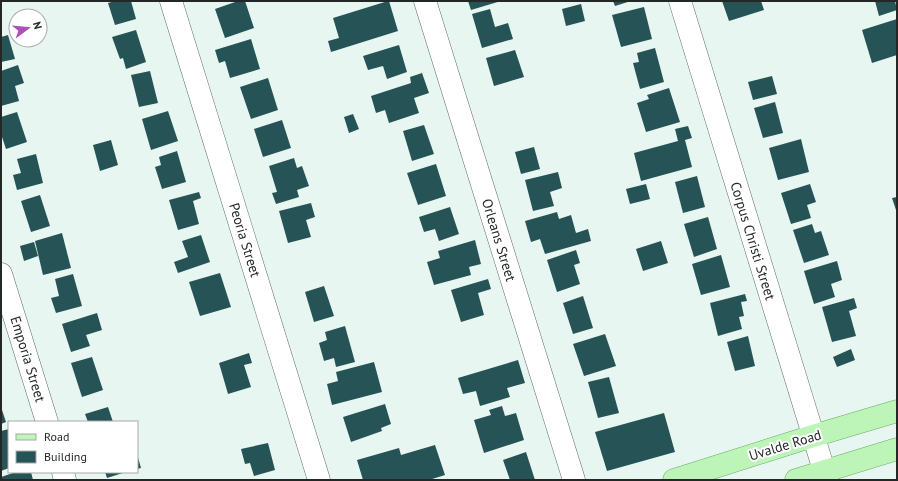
<svg xmlns="http://www.w3.org/2000/svg" width="898" height="481" viewBox="0 0 898 481" font-family="'PT Sans',sans-serif">
<style>
.building{fill:#265356}
.lines{fill:none;stroke-linecap:round;stroke-linejoin:round}
.minor-casing{stroke:#606c68;stroke-width:23}
.major-casing{stroke:#69a965;stroke-width:23}
.minor{stroke:#fff;stroke-width:22}
.major{stroke:#bcf5b7;stroke-width:22}
.labels{text-anchor:middle;stroke-width:4;stroke-linejoin:round;paint-order:stroke}
.street-label{font-size:14px;fill:#232826;stroke:#fff}
</style>
<rect width="100%" height="100%" fill="#e8f6f1"/>
<g class="building">
<polygon points="115,1 131,1 136,19 115,25 108,3"/>
<polygon points="238,1 245,1 254,28 225,38 215,9"/>
<polygon points="388,1 389,1 398,31 331,52 328,41 339,38 333,18"/>
<polygon points="468,1 501,1 471,10"/>
<polygon points="613,1 631,1 615,6"/>
<polygon points="722,1 761,1 764,10 729,21"/>
<polygon points="875,1 895,1 897,10 879,16"/>
<polygon points="581,4 585,21 566,26 562,9"/>
<polygon points="644,7 652,39 621,47 612,15"/>
<polygon points="490,9 495,27 508,23 513,39 482,48 472,14"/>
<polygon points="897,19 897,55 872,63 862,30"/>
<polygon points="136,30 146,62 126,69 123,58 120,59 112,37"/>
<polygon points="8,35 15,59 1,62 1,37"/>
<polygon points="251,39 260,69 230,78 225,61 219,63 215,50"/>
<polygon points="399,45 407,72 387,79 383,66 368,70 363,56"/>
<polygon points="655,48 664,82 640,89 633,63 639,62 637,53"/>
<polygon points="515,50 524,77 494,86 486,58"/>
<polygon points="18,65 24,83 15,86 19,101 1,106 1,71"/>
<polygon points="150,71 158,103 139,107 131,75"/>
<polygon points="422,73 429,93 414,98 419,113 389,123 385,110 376,113 371,96 411,83 410,77"/>
<polygon points="772,76 777,94 753,100 748,82"/>
<polygon points="268,78 278,110 251,119 240,87"/>
<polygon points="669,88 680,122 646,132 637,103 649,99 647,95"/>
<polygon points="775,102 783,133 763,138 754,108"/>
<polygon points="168,111 178,141 151,150 142,119"/>
<polygon points="17,112 27,142 6,149 1,134 1,117"/>
<polygon points="353,114 359,129 349,133 344,117"/>
<polygon points="282,120 291,148 263,157 254,129"/>
<polygon points="424,125 434,154 412,161 403,131"/>
<polygon points="688,126 692,138 685,140 692,167 641,181 634,153 678,141 675,129"/>
<polygon points="801,139 809,172 778,180 769,148"/>
<polygon points="111,140 118,165 100,171 93,145"/>
<polygon points="534,147 540,169 521,174 515,152"/>
<polygon points="177,151 186,182 162,189 155,167 161,165 159,157"/>
<polygon points="36,154 43,183 17,190 13,175 21,173 17,159"/>
<polygon points="294,158 297,168 302,166 309,186 297,190 299,197 276,204 272,193 277,192 269,166"/>
<polygon points="436,164 446,196 418,205 407,173"/>
<polygon points="558,172 562,188 550,192 554,206 533,211 525,180"/>
<polygon points="697,176 705,207 683,213 675,182"/>
<polygon points="646,184 650,199 630,204 626,189"/>
<polygon points="810,184 816,202 807,205 811,218 791,224 781,193"/>
<polygon points="199,192 201,198 193,201 199,224 178,230 169,200"/>
<polygon points="40,195 50,226 31,232 21,201"/>
<polygon points="897,197 897,213 892,198"/>
<polygon points="311,203 315,217 306,220 311,237 288,243 279,211"/>
<polygon points="450,207 459,234 439,241 435,229 424,232 419,217"/>
<polygon points="557,212 559,219 571,215 576,233 588,229 591,241 545,254 540,239 531,242 525,221"/>
<polygon points="708,217 717,249 694,257 684,224"/>
<polygon points="812,224 815,233 821,231 829,255 804,263 793,230"/>
<polygon points="62,233 71,268 43,275 35,241"/>
<polygon points="201,235 210,262 178,273 174,262 188,257 182,241"/>
<polygon points="475,240 481,264 469,267 471,275 434,285 427,262 440,258 438,251"/>
<polygon points="661,241 668,263 643,271 636,249"/>
<polygon points="34,242 38,256 24,261 20,246"/>
<polygon points="576,250 580,263 574,265 580,284 557,292 547,260"/>
<polygon points="721,255 730,287 701,295 692,264"/>
<polygon points="837,261 842,280 831,284 835,297 814,304 804,271"/>
<polygon points="220,273 231,307 200,316 189,282"/>
<polygon points="73,274 82,306 56,313 51,298 59,296 55,279"/>
<polygon points="488,279 491,289 478,293 484,315 461,322 451,290"/>
<polygon points="324,286 334,316 314,322 305,292"/>
<polygon points="745,294 747,301 741,302 744,316 739,317 742,329 718,336 710,303"/>
<polygon points="583,296 593,328 573,334 563,303"/>
<polygon points="854,298 857,308 849,311 856,336 832,342 822,307"/>
<polygon points="97,313 102,330 86,335 90,346 71,352 62,324"/>
<polygon points="345,326 355,362 336,367 334,358 324,361 319,343 327,340 325,332"/>
<polygon points="605,334 616,366 584,376 573,344"/>
<polygon points="748,336 755,366 735,371 727,342"/>
<polygon points="851,349 855,360 837,367 833,357"/>
<polygon points="249,353 252,363 244,365 251,387 228,394 219,363"/>
<polygon points="92,357 103,390 82,397 71,363"/>
<polygon points="518,360 525,383 507,388 510,397 480,406 476,391 463,394 458,378"/>
<polygon points="374,362 382,392 332,405 327,384 338,381 336,372"/>
<polygon points="609,377 619,413 598,418 588,382"/>
<polygon points="385,404 391,424 381,428 382,431 351,442 343,417"/>
<polygon points="502,406 505,416 516,413 524,440 484,453 474,420 491,415 489,410"/>
<polygon points="1,407 6,422 1,424"/>
<polygon points="108,407 113,422 88,422 85,414"/>
<polygon points="664,413 675,452 607,471 595,432"/>
<polygon points="9,429 9,468 1,471 1,431"/>
<polygon points="268,443 275,470 254,476 250,463 245,464 241,449"/>
<polygon points="435,445 445,475 429,480 363,480 357,460 399,448 401,455"/>
<polygon points="526,452 535,480 510,480 503,460"/>
<polygon points="137,454 141,468 137,469"/>
<polygon points="16,472 31,472 33,480 1,480 1,477"/>
<polygon points="105,472 126,472 107,478"/>
</g>
<g class="lines">
<g class="minor-casing">
<g id="minor">
<polyline points="171,1 319,480"/>
<polyline points="425,1 574,480"/>
<polyline points="680,1 827,480"/>
<polyline points="1,274 47,422"/>
<polyline points="63,472 65,480"/>
</g>
</g>
<g class="major-casing">
<g id="major">
<polyline points="674,480 813,436 897,411"/>
<polyline points="796,480 897,449"/>
</g>
</g>
<use href="#minor" class="minor"/>
<use href="#major" class="major"/>
</g>
<g class="labels">
<g class="street-label">
<text transform="translate(245 240) rotate(73)" y="5">Peoria Street</text>
<text transform="translate(499 240) rotate(73)" y="5">Orleans Street</text>
<text transform="translate(753 241) rotate(73)" y="5">Corpus Christi Street</text>
<text transform="translate(28 359) rotate(73)" y="5">Emporia Street</text>
<text transform="translate(785 445) rotate(-17)" y="5">Uvalde Road</text>
</g>
</g>
<rect width="898" height="481" fill="none" stroke="#232826" stroke-width="4"/>
<rect x="8" y="421" width="130" height="52" fill="#ffffff" stroke="#a7a9a8"/>
<rect x="16" y="434" width="20" height="6" fill="#bcf5b7" stroke="#a7a9a8"/>
<text x="44" y="441" font-size="12" fill="#232826">Road</text>
<rect x="16" y="451" width="20" height="12" fill="#265356" stroke="#a7a9a8"/>
<text x="44" y="461" font-size="12" fill="#232826">Building</text>
<g transform="translate(28 28) rotate(74)"><circle r="19" fill="#ffffff" stroke="#a7a9a8"/>
<path d="M0-3L7 15L0 10L-7 15Z" fill="#ac50ba"/>
<text y="-6" font-size="11" font-weight="bold" text-anchor="middle" fill="#232826">N</text>
</g>
</svg>
